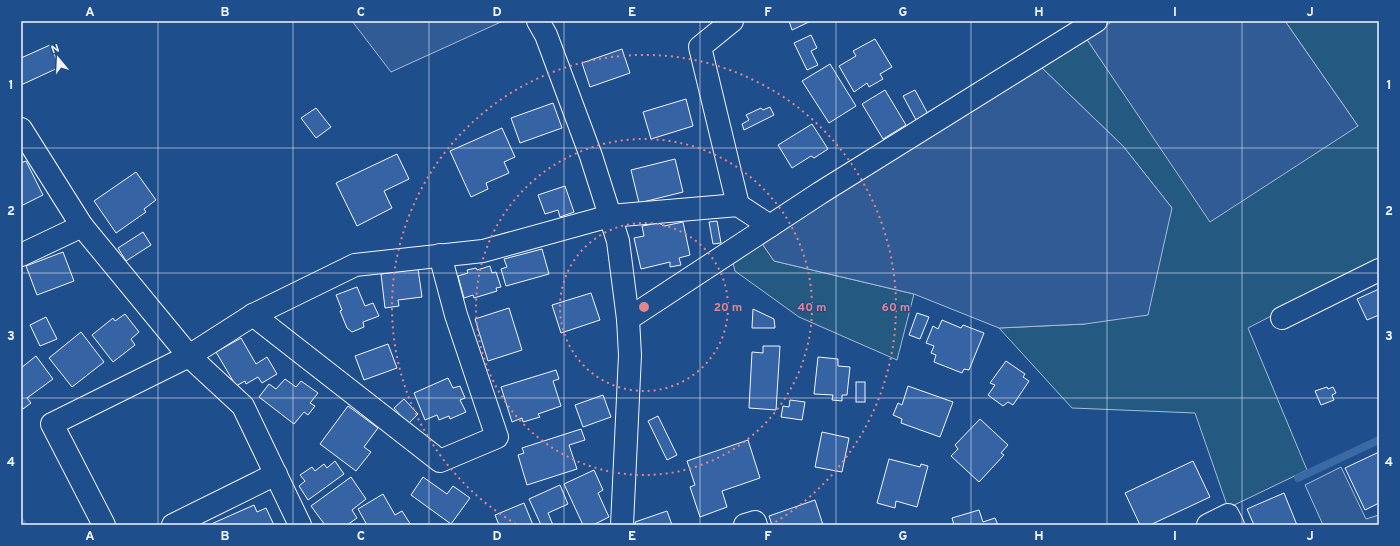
<svg xmlns="http://www.w3.org/2000/svg" width="1400" height="546" viewBox="0 0 1400 546" font-family="Overpass,sans-serif">
<style>
.green{fill:#245a82;stroke:#a8bbd7}
.parking{fill:#305b95;stroke:#a8bbd7}
.lines{fill:none;stroke-linecap:round;stroke-linejoin:round}
.stream{stroke:#3b69a3;stroke-width:8}
.building{fill:#3563a3;stroke:#f2f6ff}
.minor-casing{stroke:#f2f6ff;stroke-width:24}
.minor{stroke:#1f4e8c;stroke-width:22}
.grid{fill:none;stroke:#f2f6ff;stroke-width:1;stroke-opacity:0.55}
.ring{fill:none;stroke:#e38589;stroke-width:2;stroke-dasharray:2 4}
.centre{fill:#e38589;stroke:#1f4e8c;stroke-width:2}
.ring-label{font-size:12px;text-anchor:middle;font-weight:bold;fill:#e38589;stroke:#1f4e8c;stroke-width:3;stroke-linejoin:round;paint-order:stroke}
.neatline{fill:none;stroke:#f2f6ff;stroke-width:1.5}
.grid-label{font-size:13px;text-anchor:middle;font-weight:bold;fill:#f2f6ff}
</style>
<rect width="100%" height="100%" fill="#1f4e8c"/>
<g class="green">
<polygon points="1285,21 1379,21 1379,260 1248,328 1307,470 1228,508 1195,413 1072,408 999,328 1085,324 1172,208 1123,146 1041,67 1086,38 1148,129 1358,126"/>
<polygon points="761,242 774,261 914,294 897,360 799,317 735,271 733,263"/>
</g>
<g class="parking">
<polygon points="352,21 503,21 391,72"/>
<polygon points="1113,21 1285,21 1358,126 1210,222 1086,38"/>
<polygon points="1041,67 1123,146 1172,208 1148,315 1085,324 999,328 914,294 774,261 761,242"/>
<polygon points="1341,467 1366,519 1379,515 1379,525 1323,525 1305,485"/>
</g>
<g class="lines">
<g class="stream">
<polyline points="1298,478 1379,440"/>
<polyline points="21,522 23,525"/>
</g>
</g>
<g class="building">
<polygon points="789,21 811,21 792,30"/>
<polygon points="811,35 817,48 811,51 818,65 807,70 794,43"/>
<polygon points="875,39 892,67 880,74 883,79 869,87 867,83 854,92 839,66 856,56 853,51"/>
<polygon points="50,45 60,67 21,85 21,58"/>
<polygon points="622,49 630,73 590,87 582,63"/>
<polygon points="830,64 856,106 829,123 802,81"/>
<polygon points="885,90 906,125 883,139 862,104"/>
<polygon points="915,90 928,114 916,120 903,96"/>
<polygon points="686,99 693,126 651,139 643,112"/>
<polygon points="553,103 562,128 520,143 511,118"/>
<polygon points="770,107 774,115 744,130 742,124 749,120 746,115 761,108 763,110"/>
<polygon points="316,108 331,127 316,138 301,118"/>
<polygon points="812,124 828,149 814,158 811,156 792,168 778,145"/>
<polygon points="502,128 515,157 504,162 509,173 486,183 488,189 471,197 450,151"/>
<polygon points="397,154 409,179 384,191 392,208 357,226 336,183"/>
<polygon points="675,159 683,192 639,203 631,170"/>
<polygon points="26,161 43,195 21,206 21,163"/>
<polygon points="136,172 156,200 144,209 146,212 116,233 94,201"/>
<polygon points="565,186 574,212 560,217 558,210 545,214 538,195"/>
<polygon points="717,221 721,243 713,244 709,222"/>
<polygon points="683,222 690,255 679,258 681,265 670,267 670,262 641,269 634,238 644,236 642,226 659,223 664,226"/>
<polygon points="143,232 151,245 126,261 118,248"/>
<polygon points="542,249 549,274 506,286 501,269 507,267 504,259"/>
<polygon points="63,252 74,281 37,295 26,266"/>
<polygon points="490,266 492,273 496,272 501,287 496,288 497,291 474,298 473,295 464,298 458,276 468,273 467,270 476,268 477,270"/>
<polygon points="418,269 422,297 398,300 399,306 385,308 381,274"/>
<polygon points="357,287 365,306 373,303 379,316 363,322 364,327 352,332 347,328 340,311 342,310 336,295"/>
<polygon points="1379,289 1379,315 1367,320 1357,299"/>
<polygon points="591,293 600,320 561,333 552,305"/>
<polygon points="509,308 522,350 488,361 475,319"/>
<polygon points="753,309 774,319 775,328 752,328"/>
<polygon points="917,313 929,317 920,339 909,335"/>
<polygon points="125,314 139,332 131,339 135,345 113,362 92,335 113,318 115,321"/>
<polygon points="46,317 57,339 40,346 30,325"/>
<polygon points="942,320 961,328 963,325 984,333 969,370 964,369 962,373 934,362 936,355 931,353 934,346 926,343 933,326 938,329"/>
<polygon points="81,332 104,362 72,387 49,358"/>
<polygon points="241,338 256,364 267,357 277,374 262,383 258,377 246,384 245,381 236,386 216,352"/>
<polygon points="388,344 397,368 364,380 355,356"/>
<polygon points="763,346 780,346 776,410 749,408 752,352 763,353"/>
<polygon points="36,356 53,379 27,398 31,403 23,409 21,406 21,368"/>
<polygon points="818,357 838,359 838,366 850,367 847,395 842,395 842,401 832,400 833,395 814,394"/>
<polygon points="1006,361 1025,374 1023,377 1029,381 1013,405 1008,402 1003,406 988,395 995,385 990,383"/>
<polygon points="556,370 559,379 553,381 561,406 538,414 540,417 523,422 522,418 512,422 501,387"/>
<polygon points="448,378 453,388 460,386 465,398 460,400 466,412 450,419 449,416 439,420 437,415 425,420 414,393"/>
<polygon points="285,379 296,387 301,381 318,393 310,403 315,406 308,415 304,412 294,424 259,397 269,384 276,389"/>
<rect x="856" y="382" width="9" height="20"/>
<polygon points="908,386 953,402 940,437 901,423 902,419 893,415 898,403 902,405"/>
<polygon points="1327,387 1328,389 1333,387 1336,393 1332,395 1334,400 1321,405 1315,391"/>
<polygon points="603,395 611,417 583,427 575,405"/>
<polygon points="404,399 418,414 408,424 394,408"/>
<polygon points="790,400 805,402 802,420 781,417 783,406 789,407"/>
<polygon points="348,406 378,428 364,447 371,452 356,471 320,444"/>
<polygon points="658,416 677,455 667,460 648,421"/>
<polygon points="980,419 1008,445 1001,453 1004,455 979,482 951,456 958,449 955,445"/>
<polygon points="581,429 585,440 569,445 577,469 527,485 518,455 524,453 522,448"/>
<polygon points="822,432 849,438 842,472 815,467"/>
<polygon points="748,440 760,478 722,491 727,507 700,517 690,487 695,485 687,461"/>
<polygon points="1379,452 1379,503 1365,510 1345,468"/>
<polygon points="889,459 920,467 921,464 928,466 917,507 896,501 895,508 877,503"/>
<polygon points="335,461 344,474 308,500 299,486 305,481 300,475 312,467 315,471 324,464 327,468"/>
<polygon points="1193,461 1210,497 1150,525 1140,525 1125,493"/>
<polygon points="594,470 603,490 598,493 609,517 593,525 583,525 564,484"/>
<polygon points="351,477 366,499 352,510 357,518 347,525 325,525 311,506"/>
<polygon points="423,477 447,494 453,486 470,498 451,524 411,495"/>
<polygon points="560,485 568,504 548,513 553,525 541,525 529,499"/>
<polygon points="1284,493 1297,525 1254,525 1247,509"/>
<polygon points="383,494 395,515 402,511 411,525 367,525 358,509"/>
<polygon points="815,500 823,525 772,525 769,516"/>
<polygon points="524,503 533,525 499,525 495,515"/>
<polygon points="254,505 257,512 266,508 274,525 209,525"/>
<polygon points="979,510 983,522 995,518 998,525 954,525 952,518"/>
<polygon points="667,511 672,525 636,525 635,522"/>
</g>
<g class="lines">
<g class="minor-casing">
<g id="minor">
<polyline points="538,21 546,35 591,156 618,241 628,319 630,355 622,525"/>
<polyline points="732,21 700,47 738,205"/>
<polyline points="21,129 82,226 189,356 243,406 300,525"/>
<polyline points="21,255 82,226"/>
<polyline points="253,315 440,461 497,437 456,315 440,255"/>
<polyline points="1282,318 1379,270"/>
<polyline points="628,319 820,193 1096,21"/>
<polyline points="104,525 52,424 189,356 253,315 355,265 483,251 610,216 738,205 770,226"/>
<polyline points="173,525 276,474"/>
<polyline points="745,525 755,522 756,525"/>
<polyline points="1208,525 1228,515 1233,525"/>
</g>
</g>
<use href="#minor" class="minor"/>
</g>
<path class="grid" d="M158 21V525M293 21V525M429 21V525M564 21V525M700 21V525M836 21V525M971 21V525M1107 21V525M1242 21V525M21 148H1379M21 273H1379M21 398H1379"/>
<g class="ring">
<circle cx="644" cy="307" r="84"/>
<circle cx="644" cy="307" r="168"/>
<path d="M516 524A252 252 0 1 1 772 524"/>
</g>
<circle cx="644" cy="307" r="6" class="centre"/>
<g class="ring-label">
<text x="728" y="311">20 m</text>
<text x="812" y="311">40 m</text>
<text x="896" y="311">60 m</text>
</g>
<rect width="1400" height="546" fill="none" stroke="#1f4e8c" stroke-width="44"/>
<g transform="translate(58 58) rotate(342)" stroke="#1f4e8c" stroke-width="3" paint-order="stroke">
<path d="M0-3L7 15L0 10L-7 15Z" fill="#f2f6ff"/>
<text y="-6" font-size="11" font-weight="bold" text-anchor="middle" fill="#f2f6ff">N</text>
</g>
<rect x="22" y="22" width="1356" height="502" class="neatline"/>
<g class="grid-label">
<text x="90" y="16">A</text>
<text x="225" y="16">B</text>
<text x="361" y="16">C</text>
<text x="497" y="16">D</text>
<text x="632" y="16">E</text>
<text x="768" y="16">F</text>
<text x="903" y="16">G</text>
<text x="1039" y="16">H</text>
<text x="1175" y="16">I</text>
<text x="1310" y="16">J</text>
<text x="11" y="89">1</text>
<text x="1389" y="89">1</text>
<text x="11" y="215">2</text>
<text x="1389" y="215">2</text>
<text x="11" y="340">3</text>
<text x="1389" y="340">3</text>
<text x="11" y="466">4</text>
<text x="1389" y="466">4</text>
<text x="90" y="540">A</text>
<text x="225" y="540">B</text>
<text x="361" y="540">C</text>
<text x="497" y="540">D</text>
<text x="632" y="540">E</text>
<text x="768" y="540">F</text>
<text x="903" y="540">G</text>
<text x="1039" y="540">H</text>
<text x="1175" y="540">I</text>
<text x="1310" y="540">J</text>
</g>
</svg>
